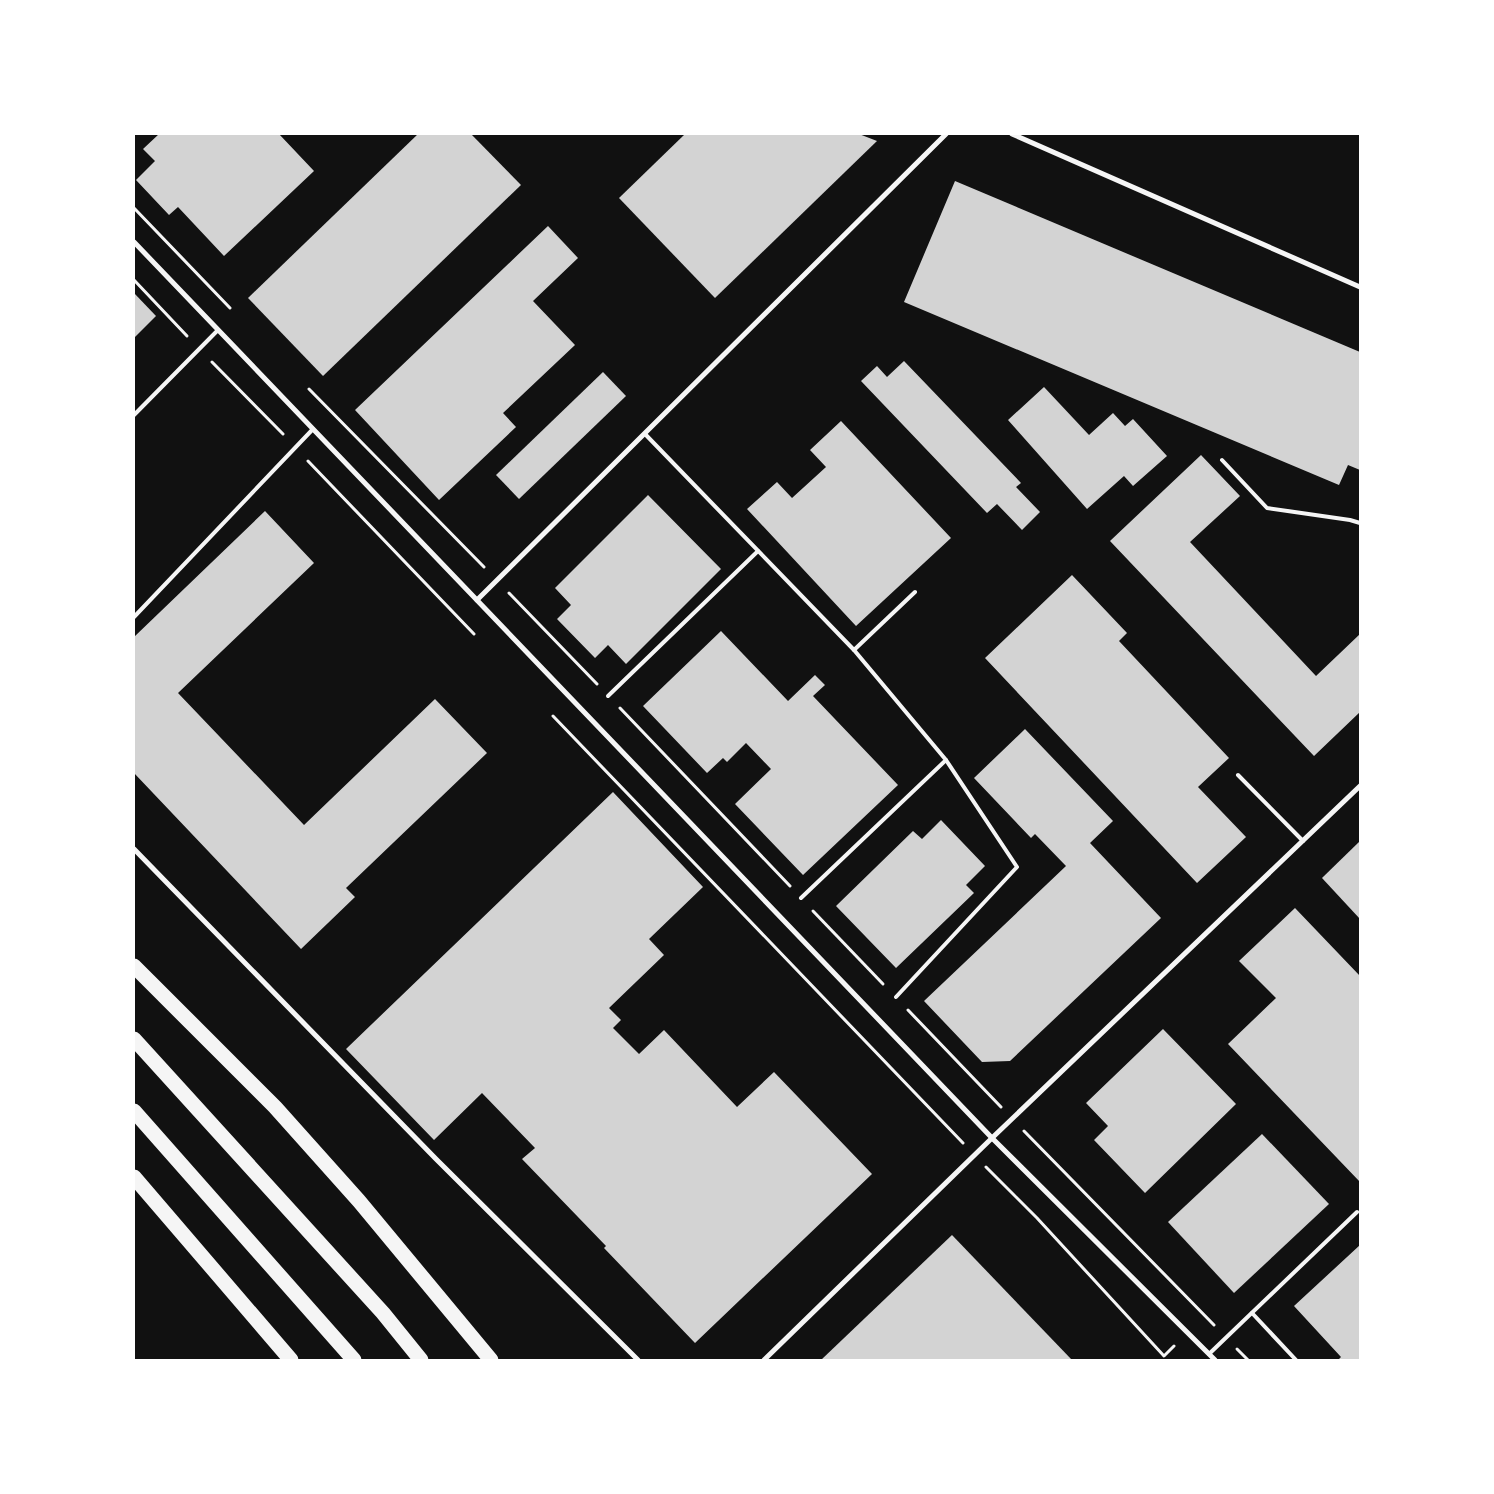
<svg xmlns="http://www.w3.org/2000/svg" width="1494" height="1494" viewBox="0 0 1494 1494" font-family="Rubik,sans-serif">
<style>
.building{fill:#d3d3d3}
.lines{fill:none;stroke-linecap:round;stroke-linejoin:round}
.path{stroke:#f5f5f5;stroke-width:3}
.service{stroke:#f5f5f5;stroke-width:4}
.minor{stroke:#f5f5f5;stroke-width:5}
.motorway{stroke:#f5f5f5;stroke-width:15}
</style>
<rect width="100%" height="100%" fill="#111"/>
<g class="building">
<polygon points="159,134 279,134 314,171 224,256 178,207 169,215 136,180 155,161 143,149"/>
<polygon points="418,134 471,134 521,185 323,376 248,298"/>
<polygon points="685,134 859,134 877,141 715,298 619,198"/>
<polygon points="955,181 1360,352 1360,470 1348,465 1339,485 904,302"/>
<polygon points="548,226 578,258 533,301 575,345 503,413 516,427 439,500 355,410"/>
<polygon points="134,293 156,316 134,338"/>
<polygon points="904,361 1021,483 1016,487 1040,512 1022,530 997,504 987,513 861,381 877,366 887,377"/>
<polygon points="603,372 626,396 519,499 496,475"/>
<polygon points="1044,387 1089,435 1113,413 1125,426 1133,419 1167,456 1133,486 1124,476 1087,509 1008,420"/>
<polygon points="841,421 951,538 856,626 747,509 777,482 792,498 826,467 810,450"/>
<polygon points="1201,455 1240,496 1190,542 1316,676 1360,634 1360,712 1314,756 1110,541"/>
<polygon points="648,495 721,569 626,664 608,645 595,658 557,619 571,605 555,588"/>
<polygon points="265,511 314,563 178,693 304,825 435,699 487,753 346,888 355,897 301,949 134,773 134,637"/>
<polygon points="1072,575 1127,633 1119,641 1229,758 1198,787 1246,837 1197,883 985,658"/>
<polygon points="721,631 788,701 815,675 825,685 813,696 898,785 803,875 735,804 771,769 746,743 727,762 723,758 707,773 643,706"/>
<polygon points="1025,729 1113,821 1090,843 1161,918 1010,1061 982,1062 924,1001 1066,866 1035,834 1031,838 974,778"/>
<polygon points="613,792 703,887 649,939 664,955 609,1008 621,1020 613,1028 639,1054 664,1030 737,1107 774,1072 872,1174 695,1343 604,1248 606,1246 522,1159 535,1148 482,1093 434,1140 346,1049"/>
<polygon points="941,820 985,866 966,885 974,893 896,968 836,906 913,831 922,839"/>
<polygon points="1360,841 1360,919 1322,878"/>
<polygon points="1295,908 1360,976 1360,1182 1228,1044 1276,998 1239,961"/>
<polygon points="1163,1029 1236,1104 1145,1193 1094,1140 1108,1126 1086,1103"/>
<polygon points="1262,1134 1329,1204 1234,1293 1168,1222"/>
<polygon points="952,1235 1072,1360 821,1360"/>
<polygon points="1360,1245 1360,1360 1338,1360 1341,1357 1294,1306"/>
</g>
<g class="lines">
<g class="path">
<polyline points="134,208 230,308"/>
<polyline points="134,280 187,336"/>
<polyline points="212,362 283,434"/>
<polyline points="309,389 484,567"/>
<polyline points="308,461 474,634"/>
<polyline points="509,593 597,684"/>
<polyline points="620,708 790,886"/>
<polyline points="553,716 963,1143"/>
<polyline points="813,911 883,984"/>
<polyline points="908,1010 1001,1107"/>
<polyline points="1024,1131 1214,1325"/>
<polyline points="986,1167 1037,1218 1164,1356 1174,1346"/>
<polyline points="1237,1349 1248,1360"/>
</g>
<g class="service">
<polyline points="134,415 218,330"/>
<polyline points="645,434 854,650 915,592"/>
<polyline points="1222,460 1267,508 1350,520 1360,523"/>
<polyline points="134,617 313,429"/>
<polyline points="608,696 758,551"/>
<polyline points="1238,775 1303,841"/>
<polyline points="801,898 946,760 854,650"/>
<polyline points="896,997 1017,867 946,760"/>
<polyline points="1252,1313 1296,1360"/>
<polyline points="1209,1354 1357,1212"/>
</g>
<g class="minor">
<polyline points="1012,134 1360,287"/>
<polyline points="134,242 992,1138 1215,1360"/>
<polyline points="477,600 946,134"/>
<polyline points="134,849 436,1159 638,1360"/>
<polyline points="764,1360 992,1138 1360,786"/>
</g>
<g class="motorway">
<polyline points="134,966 275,1107 359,1201 491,1360"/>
<polyline points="134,1039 383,1313 421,1360"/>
<polyline points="134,1111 354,1360"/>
<polyline points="134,1177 291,1360"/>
</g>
</g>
<rect width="1494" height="1494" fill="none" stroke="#ffffff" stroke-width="270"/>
</svg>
